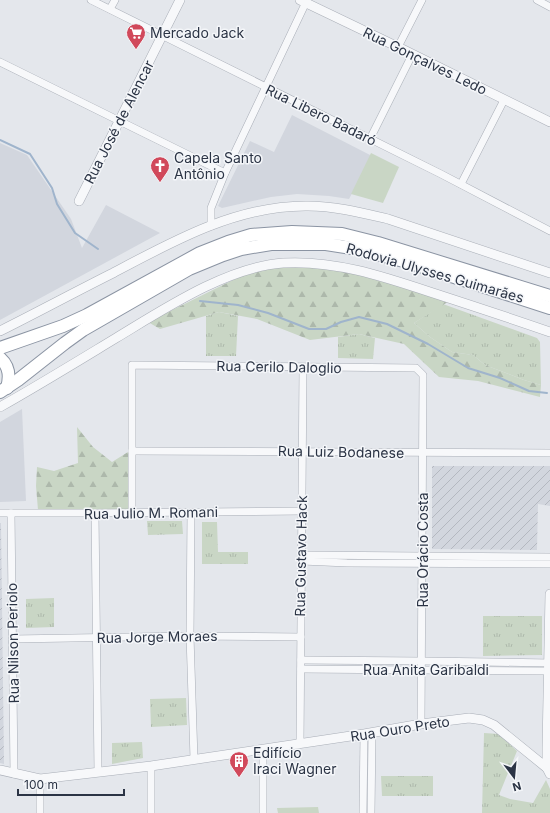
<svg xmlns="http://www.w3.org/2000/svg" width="550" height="813" viewBox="0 0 550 813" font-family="Inter,sans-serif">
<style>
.built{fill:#d2d6de}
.industrial{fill:url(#industrial-furrows)}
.grass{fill:url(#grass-tufts)}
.forest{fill:url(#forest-firs)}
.pitch{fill:#c9d6c5}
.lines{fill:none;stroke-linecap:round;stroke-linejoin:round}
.stream{stroke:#9fb4cc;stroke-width:2}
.minor-casing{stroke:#a9aeb7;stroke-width:8}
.tertiary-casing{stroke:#a9aeb7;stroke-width:10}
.trunk-casing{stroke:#8b94a3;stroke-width:14}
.minor{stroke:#f7f8fa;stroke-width:7}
.tertiary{stroke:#f7f8fa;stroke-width:9}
.trunk{stroke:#fff;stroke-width:12}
.labels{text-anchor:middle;stroke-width:3;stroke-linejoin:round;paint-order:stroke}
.poi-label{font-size:14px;fill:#2b3445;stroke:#f4f6f9;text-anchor:start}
.street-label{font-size:14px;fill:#2b3445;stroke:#f4f6f9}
</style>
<defs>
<pattern id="industrial-furrows" width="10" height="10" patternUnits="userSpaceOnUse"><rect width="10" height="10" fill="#d2d6de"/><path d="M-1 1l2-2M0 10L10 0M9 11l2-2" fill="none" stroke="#b4b8c0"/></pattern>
<pattern id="grass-tufts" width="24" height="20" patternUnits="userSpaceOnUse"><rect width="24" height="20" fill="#c9d6c5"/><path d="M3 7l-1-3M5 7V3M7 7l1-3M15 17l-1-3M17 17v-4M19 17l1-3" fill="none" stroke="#adb8ab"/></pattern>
<pattern id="forest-firs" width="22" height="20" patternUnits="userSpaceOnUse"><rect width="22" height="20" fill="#c9d6c5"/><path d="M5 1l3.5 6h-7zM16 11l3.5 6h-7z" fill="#adb8ab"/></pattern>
</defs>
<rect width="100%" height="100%" fill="#e4e7ec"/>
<g class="built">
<polygon points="292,115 372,156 349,199 329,196 297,194 271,197 222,208 218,206 250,141 274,152"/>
<polygon points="0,143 27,155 71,219 82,248 106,205 160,233 0,320"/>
<polygon points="22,409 26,501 0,502 0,422"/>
</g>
<g class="industrial">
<polygon points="432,466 550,466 550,506 538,504 537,550 432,549"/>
<polygon points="0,523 1,523 4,764 0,763"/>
</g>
<g class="grass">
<polygon points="443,304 537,338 540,342 541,385 524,380 485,365 473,355 452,352 430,337 414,323"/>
<polygon points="219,312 238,316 236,356 206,356 206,316"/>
<polygon points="359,334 375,338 373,359 338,358 338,337"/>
<polygon points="147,521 182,521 183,534 148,535"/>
<polygon points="202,522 217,522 218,552 248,552 248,564 202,564"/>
<polygon points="54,598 54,627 26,628 26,599"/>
<polygon points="483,616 542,616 542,655 483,656"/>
<polygon points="186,698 187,725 151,727 150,699"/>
<polygon points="484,733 499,734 517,751 499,795 510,799 533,803 546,780 550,789 550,813 482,813"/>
<polygon points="142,742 143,758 112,764 112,743"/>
<polygon points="381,776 433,776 433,796 382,796"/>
<polygon points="318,807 319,813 278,813 277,808"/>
</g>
<g class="forest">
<polygon points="282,265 342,267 451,300 414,323 430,337 452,352 473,355 485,365 524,380 541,385 540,397 478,381 439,377 404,344 359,334 310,340 257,319 219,312 160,329 148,322 239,277"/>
<polygon points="77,427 93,447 112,462 128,452 130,509 38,510 36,486 37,467 54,471 78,463"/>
</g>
<polygon class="pitch" points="371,153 399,167 383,203 351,194"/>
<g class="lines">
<g class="stream">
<polyline points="0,140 30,154 52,188 57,204 75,233 98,249"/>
<polyline points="200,301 238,305 268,313 309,329 326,329 341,322 359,317 387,324 428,344 468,368 500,378 529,391 547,393"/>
</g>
<g class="minor-casing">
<g id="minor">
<polyline points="91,0 441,174 550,231"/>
<polyline points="537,0 550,7"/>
<polyline points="110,9 115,0"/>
<polyline points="398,47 422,0"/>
<polyline points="0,62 225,173"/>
<polyline points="370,139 412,55"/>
<polyline points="461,184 504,100"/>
<polyline points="211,226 211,208 225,173 307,0"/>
<polyline points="132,451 550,453"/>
<polyline points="191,512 190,636 194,759"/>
<polyline points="0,513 95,513 302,511"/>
<polyline points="11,513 14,774"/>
<polyline points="95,513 98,772"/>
<polyline points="132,513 132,365 416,368 423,375 421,724"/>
<polyline points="302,555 550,557"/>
<polyline points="302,561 347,563 550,564"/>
<polyline points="13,639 190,636 301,637"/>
<polyline points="301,660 422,661 550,663"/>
<polyline points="301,669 550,671"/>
<polyline points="300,744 303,368"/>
<polyline points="263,750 263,813"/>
<polyline points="151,766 151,813"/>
<polyline points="40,813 40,779"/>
<polyline points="363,813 364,734"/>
<polyline points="371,813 372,733"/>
</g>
</g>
<g class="tertiary-casing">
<g id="tertiary">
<polyline points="300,0 398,47 550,122"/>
<polyline points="79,201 180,0"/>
<path d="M0 331C38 312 75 292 113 273 173 241 238 205 308 206 335 206 362 213 388 219L550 273"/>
<path d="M0 407C39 385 78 361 116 338 164 309 227 267 283 263 334 260 382 276 430 292 470 305 510 318 550 332"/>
<polyline points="550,594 547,748 547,768 550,774"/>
<polyline points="0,770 40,779 151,766 364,734 421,724 469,718 483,720 494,725 547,768"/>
</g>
</g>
<g class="trunk-casing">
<g id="trunk">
<polyline points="0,348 63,326 87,315 200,253 228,242 251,235 292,232 342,234 378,243 550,296"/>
<path d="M0 358C10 367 10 377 7 388"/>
<polyline points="0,392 18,380 65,343 83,330 189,269 223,255 241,249 271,244 326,244 358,249 411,263 550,308"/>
</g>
</g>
<use href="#minor" class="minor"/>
<use href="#tertiary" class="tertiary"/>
<use href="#trunk" class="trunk"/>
</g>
<defs>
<g id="supermarket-pin" transform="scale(1)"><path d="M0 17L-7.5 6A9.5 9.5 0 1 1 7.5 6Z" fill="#d1495b" stroke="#f4f6f9"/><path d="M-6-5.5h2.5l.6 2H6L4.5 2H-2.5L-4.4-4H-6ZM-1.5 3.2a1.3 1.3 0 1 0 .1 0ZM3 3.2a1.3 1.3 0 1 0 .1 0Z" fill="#fff"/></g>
<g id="church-pin" transform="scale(1)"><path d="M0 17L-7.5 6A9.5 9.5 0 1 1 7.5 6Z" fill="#d1495b" stroke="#f4f6f9"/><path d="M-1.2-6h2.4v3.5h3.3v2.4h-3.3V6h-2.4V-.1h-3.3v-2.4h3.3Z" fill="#fff"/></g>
<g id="building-pin" transform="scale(1)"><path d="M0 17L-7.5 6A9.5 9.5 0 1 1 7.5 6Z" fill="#d1495b" stroke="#f4f6f9"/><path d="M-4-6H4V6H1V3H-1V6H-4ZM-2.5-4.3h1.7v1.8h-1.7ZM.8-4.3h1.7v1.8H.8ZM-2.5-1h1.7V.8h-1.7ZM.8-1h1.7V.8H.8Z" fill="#fff"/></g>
</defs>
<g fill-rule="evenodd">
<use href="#supermarket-pin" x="136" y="33"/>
<use href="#church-pin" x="160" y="166"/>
<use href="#building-pin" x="239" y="761"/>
</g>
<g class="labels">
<g class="poi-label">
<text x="150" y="38">Mercado Jack</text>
<text x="174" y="163">Capela Santo<tspan x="174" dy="16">Antônio</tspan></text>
<text x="253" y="758">Edifício<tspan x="253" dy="16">Iraci Wagner</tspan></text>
</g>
<g class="street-label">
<text transform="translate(425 61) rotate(26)" y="5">Rua Gonçalves Ledo</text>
<text transform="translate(321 115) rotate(26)" y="5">Rua Libero Badaró</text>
<text transform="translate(119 122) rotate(-63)" y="5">Rua José de Alencar</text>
<text transform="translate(435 273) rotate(16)" y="5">Rodovia Ulysses Guimarães</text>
<text transform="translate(279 367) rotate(1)" y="5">Rua Cerilo Daloglio</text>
<text transform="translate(341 452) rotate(1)" y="5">Rua Luiz Bodanese</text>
<text transform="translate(151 513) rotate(-1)" y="5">Rua Julio M. Romani</text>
<text transform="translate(423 550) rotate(-90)" y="5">Rua Orácio Costa</text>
<text transform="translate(301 556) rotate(-89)" y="5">Rua Gustavo Hack</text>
<text transform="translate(157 637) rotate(-1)" y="5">Rua Jorge Moraes</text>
<text transform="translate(13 643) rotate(-91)" y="5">Rua Nilson Periolo</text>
<text x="426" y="675">Rua Anita Garibaldi</text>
<text transform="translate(400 729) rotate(-9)" y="5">Rua Ouro Preto</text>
</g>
</g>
<g transform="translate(514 777) rotate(164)" stroke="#f4f6f9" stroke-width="3" paint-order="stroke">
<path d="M0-3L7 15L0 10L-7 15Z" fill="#2b3445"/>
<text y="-6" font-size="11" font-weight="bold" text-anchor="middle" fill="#2b3445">N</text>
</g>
<path d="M18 789v6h106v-6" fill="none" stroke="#2b3445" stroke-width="2"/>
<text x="24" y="789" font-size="12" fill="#2b3445" stroke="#f4f6f9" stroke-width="3" paint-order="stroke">100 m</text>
</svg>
